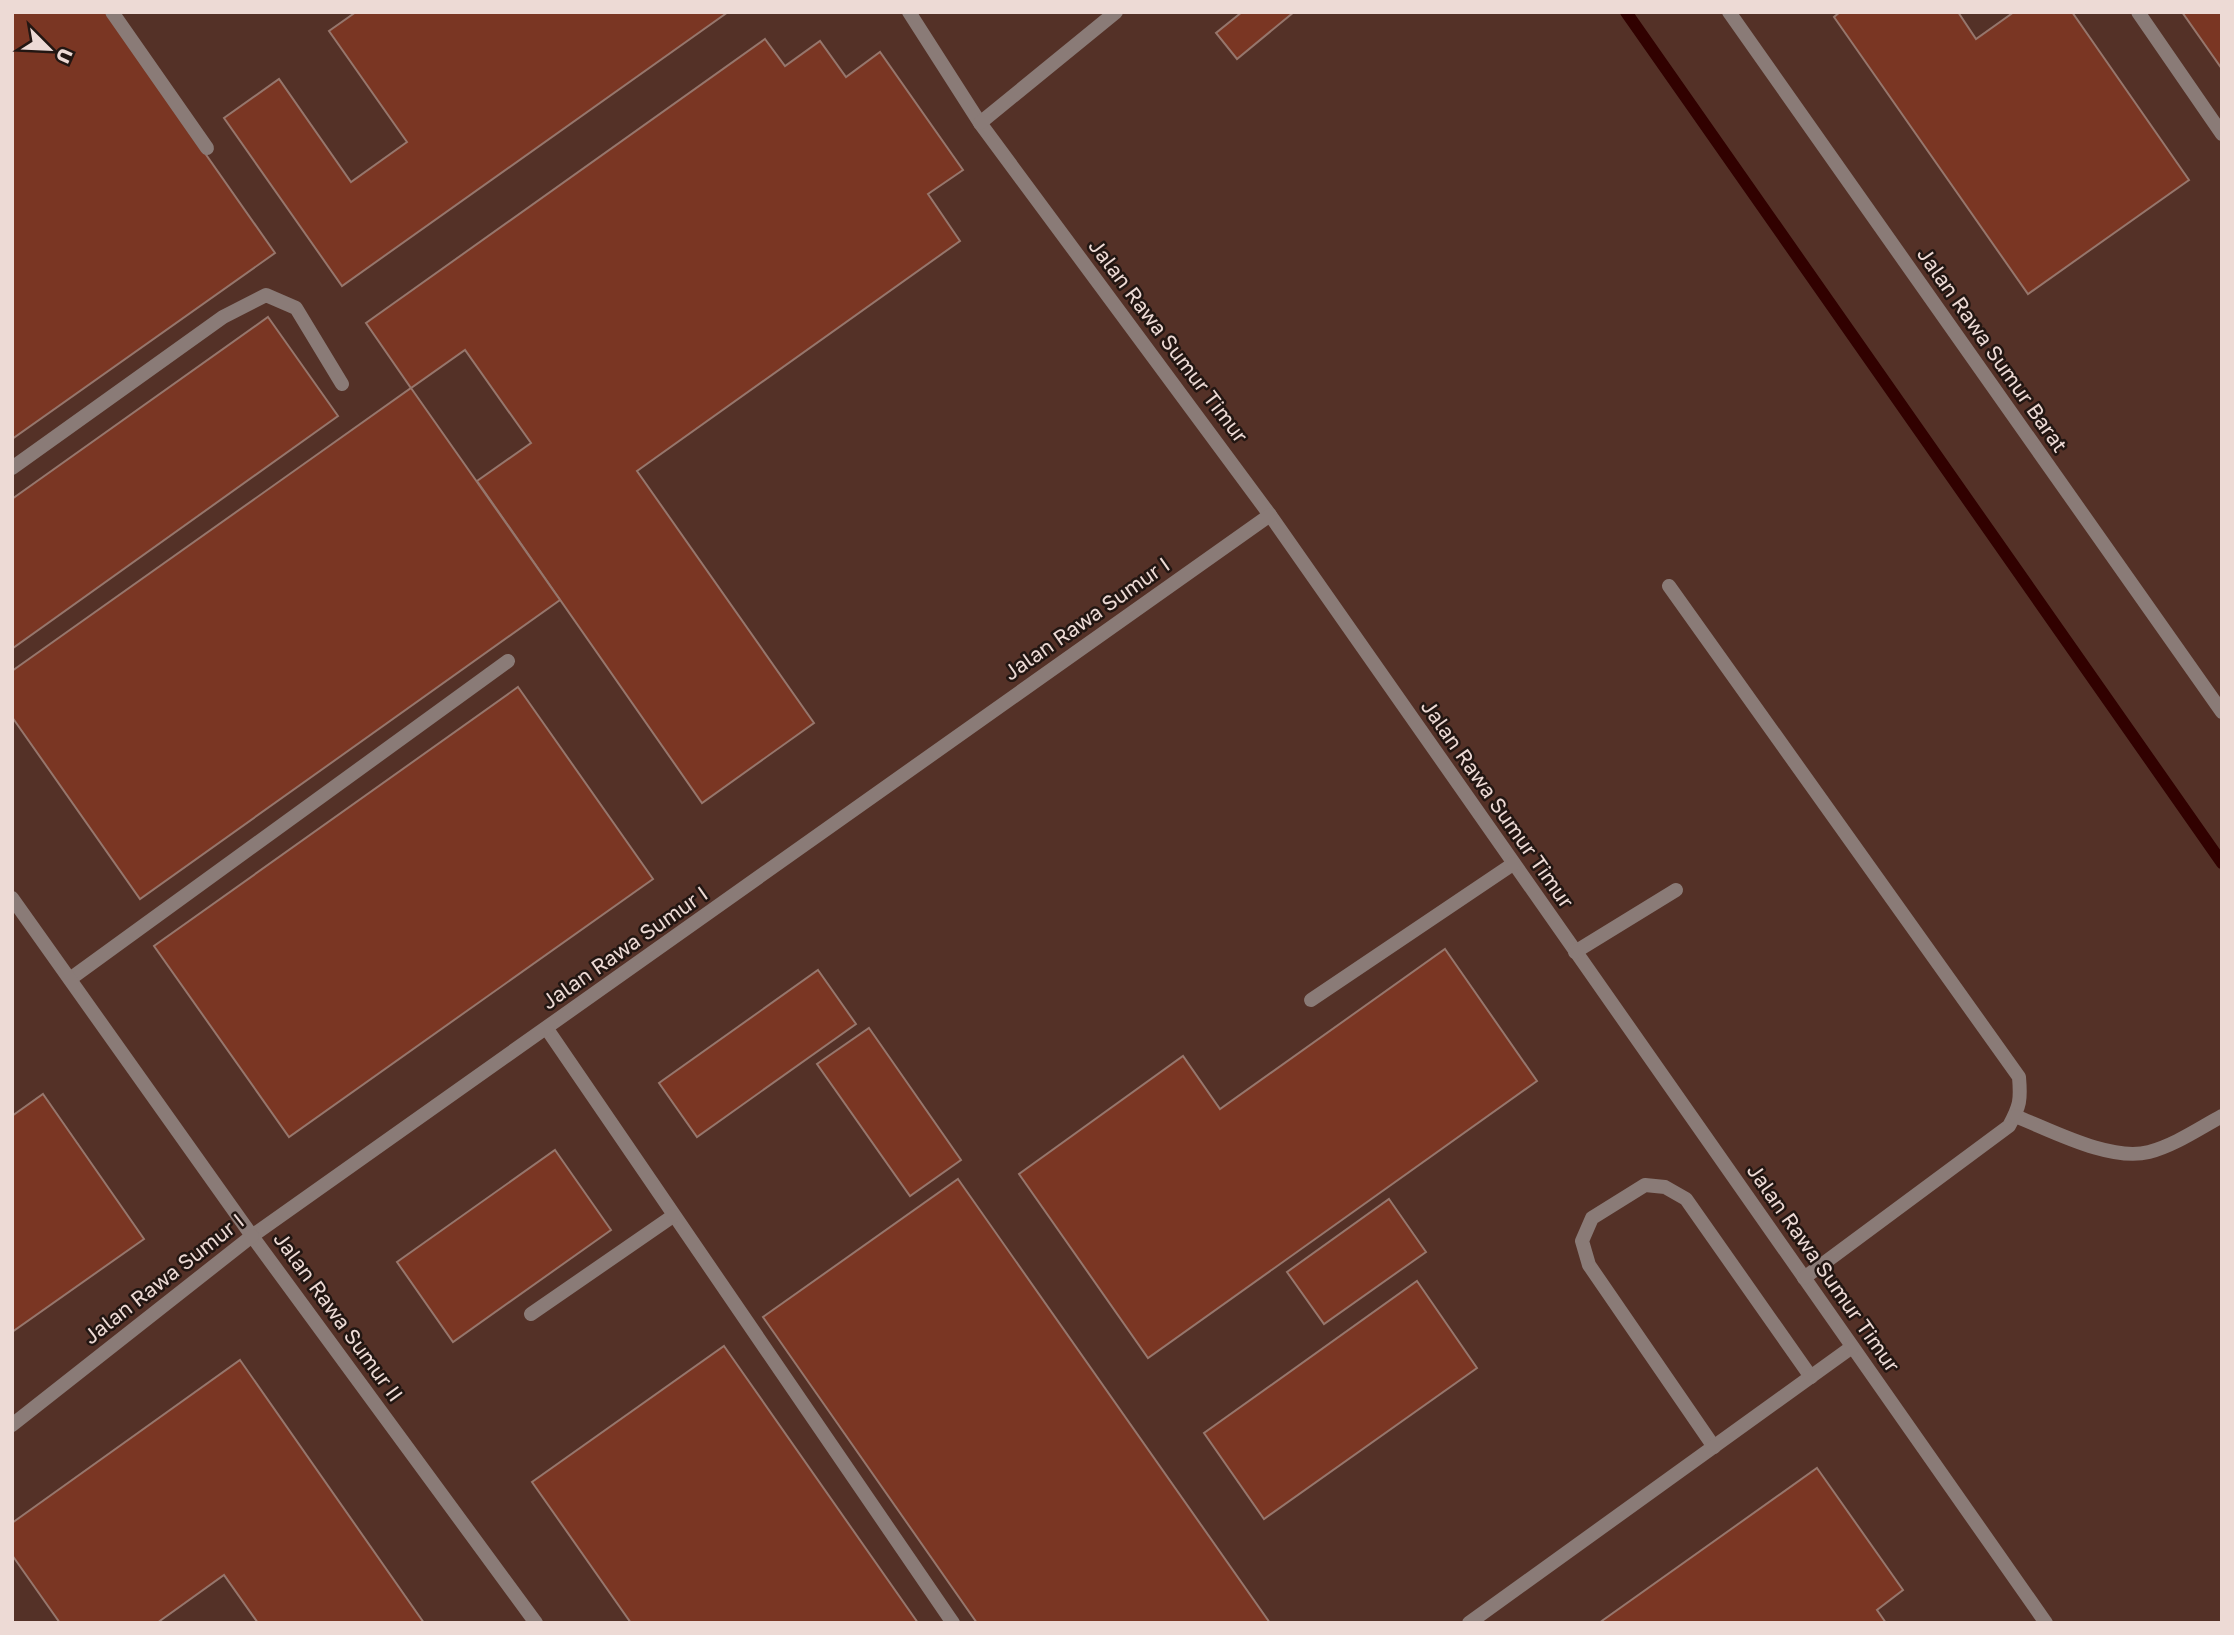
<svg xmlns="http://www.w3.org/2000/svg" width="2234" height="1635" viewBox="0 0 2234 1635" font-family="'Golos Text',sans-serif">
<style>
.built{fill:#543127}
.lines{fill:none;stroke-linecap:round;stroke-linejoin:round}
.stream{stroke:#310100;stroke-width:12}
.building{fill:#7a3623;stroke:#96766c;stroke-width:2}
.lane{stroke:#8a7b77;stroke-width:14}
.street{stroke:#8a7b77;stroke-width:14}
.labels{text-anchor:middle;stroke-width:5;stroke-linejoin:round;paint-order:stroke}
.street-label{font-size:21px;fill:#eddad5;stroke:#221612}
</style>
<rect width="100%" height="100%" fill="#452922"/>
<rect class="built" x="12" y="12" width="2210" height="1611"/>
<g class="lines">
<polyline class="stream" points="1626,12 2222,863"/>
</g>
<g class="building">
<polygon points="12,12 106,12 275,253 12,439"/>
<polygon points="356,12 728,12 342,286 224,118 279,79 351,182 407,142 329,31"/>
<polygon points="1242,12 1294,12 1237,59 1216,33"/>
<polygon points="1840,12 1958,12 1976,39 2014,12 2072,12 2189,180 2028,294 1834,17"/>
<polygon points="2182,12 2222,12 2222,69"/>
<polygon points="765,39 785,66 820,41 846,77 880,52 963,170 928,194 960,241 637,471 814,723 702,803 477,481 531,443 465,350 411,388 366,323"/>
<polygon points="268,317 338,416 13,648 12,499"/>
<polygon points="411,388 560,600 140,899 12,717 12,671"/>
<polygon points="518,687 653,879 289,1137 154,946"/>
<polygon points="1445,949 1537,1081 1148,1358 1019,1174 1183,1056 1220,1109"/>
<polygon points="818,970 856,1024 697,1137 659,1083"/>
<polygon points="869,1028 961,1160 910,1196 817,1064"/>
<polygon points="43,1094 144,1239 12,1332 12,1116"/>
<polygon points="555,1150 611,1230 453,1342 397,1262"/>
<polygon points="958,1179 1270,1623 977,1623 763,1317"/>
<polygon points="1389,1199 1426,1252 1324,1324 1287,1272"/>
<polygon points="1417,1281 1477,1368 1264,1519 1204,1433"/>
<polygon points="724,1346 918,1623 631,1623 532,1482"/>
<polygon points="240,1360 424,1623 258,1623 224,1575 157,1623 60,1623 12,1555 12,1523"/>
<polygon points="1817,1468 1903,1590 1877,1610 1886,1623 1599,1623"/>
</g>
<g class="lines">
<g class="lane">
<polyline points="112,12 207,148"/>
<polyline points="909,12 980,123 1270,515 2046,1623"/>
<polyline points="2138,12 2222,134"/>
<polyline points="980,123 1116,12"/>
<polyline points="12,468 223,317 266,295 296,308 342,384"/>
<path d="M1669 586 2019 1077C2021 1100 2020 1106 2009 1126L1804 1278"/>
<polyline points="1575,952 1676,890"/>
<polyline points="70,979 508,661"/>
<polyline points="1311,1000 1513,864"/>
<polyline points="547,1029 953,1623"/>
<path d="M2015 1116C2051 1130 2110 1162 2149 1152 2175 1145 2198 1129 2222 1116"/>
<polyline points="252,1236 1270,515"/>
<polyline points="531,1314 673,1216"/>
<polyline points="1714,1447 1589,1265 1582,1241 1592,1218 1645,1185 1665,1187 1686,1199 1811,1377"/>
<polyline points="1469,1623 1852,1347"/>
</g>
<g class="street">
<polyline points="1729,12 2222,712"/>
<polyline points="12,898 252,1236 536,1623"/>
<polyline points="12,1425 252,1236"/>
</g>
</g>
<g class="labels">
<g class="street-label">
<text transform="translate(1168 341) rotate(53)" y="7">Jalan Rawa Sumur Timur</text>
<text transform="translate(1992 350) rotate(55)" y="7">Jalan Rawa Sumur Barat</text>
<text transform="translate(1087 619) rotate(-35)" y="7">Jalan Rawa Sumur I</text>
<text transform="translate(1497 804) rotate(55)" y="7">Jalan Rawa Sumur Timur</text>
<text transform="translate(625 948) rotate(-35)" y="7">Jalan Rawa Sumur I</text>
<text transform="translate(1823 1268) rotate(55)" y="7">Jalan Rawa Sumur Timur</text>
<text transform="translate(164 1279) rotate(-38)" y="7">Jalan Rawa Sumur I</text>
<text transform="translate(338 1317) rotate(54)" y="7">Jalan Rawa Sumur II</text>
</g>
</g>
<rect width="2234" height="1635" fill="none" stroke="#eddad5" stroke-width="28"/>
<g transform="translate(49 49) rotate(114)" stroke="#221612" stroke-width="5" paint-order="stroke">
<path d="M0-5L12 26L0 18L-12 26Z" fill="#eddad5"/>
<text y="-10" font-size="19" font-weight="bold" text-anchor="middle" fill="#eddad5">U</text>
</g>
</svg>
